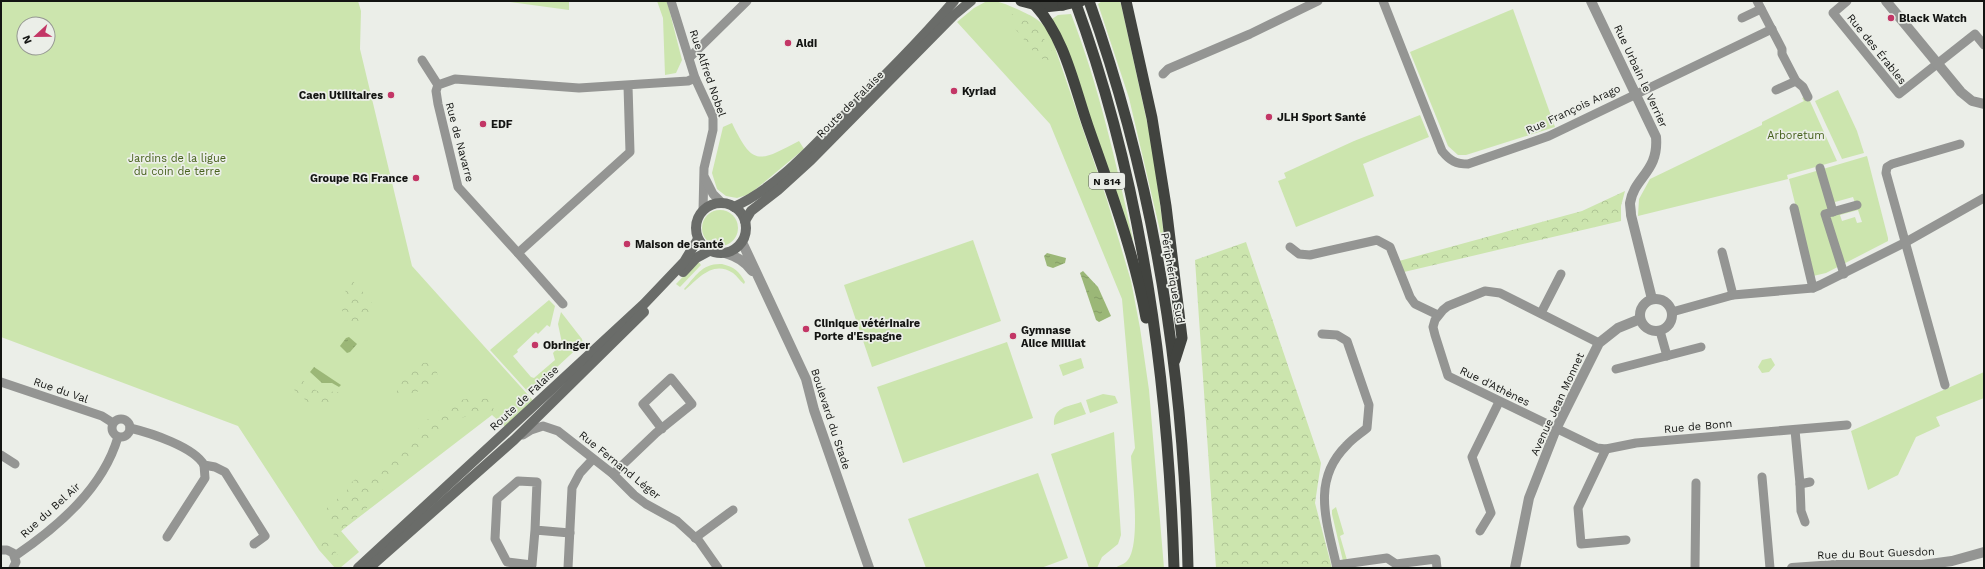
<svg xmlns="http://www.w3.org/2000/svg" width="1985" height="569" viewBox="0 0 1985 569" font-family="'Work Sans',sans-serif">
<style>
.green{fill:#cce5ae;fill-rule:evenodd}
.forest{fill:url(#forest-crowns)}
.water{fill:url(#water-ripples)}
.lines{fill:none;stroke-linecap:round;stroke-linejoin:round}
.minor{stroke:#949593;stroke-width:9}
.tertiary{stroke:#949593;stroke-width:10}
.secondary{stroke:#6a6c69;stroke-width:10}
.trunk{stroke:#41433f;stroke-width:11}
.trunk-bridge{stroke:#41433f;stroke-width:11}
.poi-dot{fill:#c33666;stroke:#ebeee8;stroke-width:1.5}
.labels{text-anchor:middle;stroke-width:3.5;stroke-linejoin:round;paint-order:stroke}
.shield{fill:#ebeee8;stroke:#545552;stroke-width:1}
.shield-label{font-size:10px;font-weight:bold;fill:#131412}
.poi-label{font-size:11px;font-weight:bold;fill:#131412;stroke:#ebeee8;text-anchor:start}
.street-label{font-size:11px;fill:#131412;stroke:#ebeee8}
.park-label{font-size:11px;fill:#46601c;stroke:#ebeee8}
</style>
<defs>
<pattern id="forest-crowns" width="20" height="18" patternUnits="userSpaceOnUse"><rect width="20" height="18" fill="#cce5ae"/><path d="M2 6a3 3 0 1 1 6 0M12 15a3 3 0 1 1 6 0" fill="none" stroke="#aec495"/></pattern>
<pattern id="water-ripples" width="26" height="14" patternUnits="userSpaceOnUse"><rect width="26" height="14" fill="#9bb777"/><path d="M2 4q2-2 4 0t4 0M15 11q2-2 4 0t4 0" fill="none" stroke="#859c66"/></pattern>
</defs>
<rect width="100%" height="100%" fill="#ebeee8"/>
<g class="green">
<path d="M1 1H358L361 11 360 49 412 266 538 406 511 432 492 415 341 531 359 552 340 568H335L319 550 238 426 1 337ZM24 24H48V48H24Z"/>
<polygon points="500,1 569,1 569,10 510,2"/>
<polygon points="657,1 667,1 682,60 676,73 665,75 663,18"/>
<path d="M987 1C1001 1 1005 4 1017 9 1035 18 1040 18 1051 36L1107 200 1131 281 1140 328 1149 390 1164 568H1115C1119 565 1123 565 1126 562 1142 549 1132 476 1131 456L1135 448 1122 299 1050 124 957 22 974 8Z"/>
<polygon points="1102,1 1119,1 1121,4 1153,149 1164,236 1161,235 1129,98 1098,4"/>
<polygon points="1513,9 1555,127 1466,155 1458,155 1448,146 1410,52"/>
<path d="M1071 14C1099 86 1116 163 1133 239L1132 240 1052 19 1058 15Z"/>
<polygon points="1838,90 1857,131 1864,153 1842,159 1815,101"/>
<polygon points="1804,97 1809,99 1837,161 1787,175 1788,179 1638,216 1639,199 1650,179 1762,125 1762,122 1804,101 1802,98"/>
<polygon points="1420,115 1429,137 1363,164 1374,196 1296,227 1278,181 1286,178 1284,173 1354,141"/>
<path d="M732 123C753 167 759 162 799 141L804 149 750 194 737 198 726 196 717 189 712 173 723 127Z"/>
<path d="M1867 156 1888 238V241L1826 273 1813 276 1789 179ZM1853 197 1855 203 1836 208 1835 202ZM1858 210 1862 222 1857 223 1855 217 1842 221 1840 215Z"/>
<circle cx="720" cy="228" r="18"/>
<polygon points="973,240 1001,321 872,367 844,285"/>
<polygon points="698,261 701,265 680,287 676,284"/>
<path d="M722 264C734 267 739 271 745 282L744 284C740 281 737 276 733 273 713 260 699 278 685 290L684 289C696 276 702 263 722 264Z"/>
<polygon points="549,300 555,306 550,327 547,325 538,334 536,332 517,350 518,352 513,356 531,377 534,378 555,360 553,353 562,343 558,324 561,312 582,339 583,343 529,393 490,350"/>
<polygon points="1007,342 1033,418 903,463 877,387"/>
<polygon points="1081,358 1084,368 1063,376 1059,365"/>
<polygon points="1771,358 1775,365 1769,372 1762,373 1758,367 1762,360"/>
<polygon points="1984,372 1984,398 1936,417 1940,426 1916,437 1898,475 1868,490 1851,431"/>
<polygon points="1103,394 1115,396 1118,403 1090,413 1086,400"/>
<path d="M1081 402 1086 414 1054 425C1053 407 1067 407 1081 402Z"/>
<polygon points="1114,432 1121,535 1118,544 1102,557 1097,568 1089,568 1051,454"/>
<polygon points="1038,473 1068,558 1041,568 926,568 908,519"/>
<polygon points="1336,507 1344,534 1340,536 1347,560 1343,561 1332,514 1332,510"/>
</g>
<g class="forest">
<polygon points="1012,14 1035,25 1052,51 1050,62 1038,57 1009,21"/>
<polygon points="1625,191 1621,206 1621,221 1404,272 1399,261 1582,211"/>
<polygon points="1246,242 1321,463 1315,503 1332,568 1216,568 1195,260"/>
<path d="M350 278C359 289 373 299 377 313L367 322 355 324 347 320 341 308 346 302 345 279Z"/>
<path d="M429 362 437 372 438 379 433 386 400 398 396 395C399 378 412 364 429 362Z"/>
<polygon points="299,378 317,391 338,392 342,398 331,408 312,406 292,388 291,380"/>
<path d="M476 398 490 399 494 405 493 411 486 416 464 417 441 428 377 495 367 496V508L340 532 346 539 343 543C332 535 321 520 328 506 332 500 341 497 347 495V486L357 478H370L428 419 451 401Z"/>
<polygon points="323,541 329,542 339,557 337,562 333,563 319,549 319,544"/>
</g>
<g class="water">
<polygon points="1047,253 1066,258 1065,263 1053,268 1047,266 1044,256"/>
<polygon points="1083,271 1098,287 1111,316 1099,322 1096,320 1080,273"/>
<polygon points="349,337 357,344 350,352 347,353 340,346 346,338"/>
<polygon points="314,367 341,385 339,387 332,383 322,383 310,372"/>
</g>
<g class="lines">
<g class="minor">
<polyline points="671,1 695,78 713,117 713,130 704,168 703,211"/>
<path d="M1383 1 1442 151C1450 161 1456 164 1468 164L1549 136 1772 29"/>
<polyline points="1757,1 1782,49 1782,54 1796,81 1803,87 1808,97"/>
<polyline points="1847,1 1833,13 1899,94 1975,34 1984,45"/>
<polyline points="1742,18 1761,9"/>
<polyline points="689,58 747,1"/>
<polyline points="422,60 438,85"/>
<polyline points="1163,74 1168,69 1250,34 1318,1"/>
<polyline points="628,86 630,152 518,253 458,187 438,104 436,91 438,85 455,79 579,88 688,81 695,78"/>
<polyline points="1776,90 1796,81"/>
<polyline points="1820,168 1833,212"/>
<polyline points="705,178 713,194 722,203"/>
<polyline points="1794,208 1813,288"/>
<polyline points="1290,247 1299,254 1310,255 1377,240 1390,247 1410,297 1415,304 1438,315"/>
<polyline points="1722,252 1733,295"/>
<polyline points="518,253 563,304"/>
<polyline points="1844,274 1825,214 1857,205"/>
<polyline points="1672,312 1733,295 1813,288 1820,285 1906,242 1984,198"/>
<polyline points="1541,313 1561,274"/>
<polyline points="1660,331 1667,356"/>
<path d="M1322 334 1337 335 1347 341 1369 405 1367 428C1360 434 1352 439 1346 446 1310 482 1328 525 1337 568"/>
<polyline points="1599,343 1500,293 1485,291 1448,306 1443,310 1435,320 1433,327 1435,335 1448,376 1597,448 1606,449 1636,443 1847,425"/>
<polyline points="1616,369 1701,347"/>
<polyline points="1,382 102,416 113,423"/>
<polyline points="1945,385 1886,173 1887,167 1892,164 1960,144"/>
<circle cx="121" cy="428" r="9"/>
<path d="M130 428C151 433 194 447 204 465L215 467 225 472 265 536 254 544"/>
<polyline points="1795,430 1800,484 1810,482"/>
<polyline points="523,435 531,430 543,426 558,431 613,474 634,495 646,504 677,521 699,541 718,568"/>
<polyline points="1606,449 1578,508 1581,544 1626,540"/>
<polyline points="1,455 15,464"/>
<polyline points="613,474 656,433 692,404 671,378 643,404 662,429"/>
<polyline points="1762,477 1770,568"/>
<polyline points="1800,484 1801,511 1805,522"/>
<polyline points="535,530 532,565 507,562 495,539 497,499 518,481 537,482 535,530 570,533"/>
<polyline points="1480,531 1491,513 1472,457 1499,402"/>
<polyline points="167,537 205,478 204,465"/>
<polyline points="695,538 733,510"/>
<polyline points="1,550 7,550 13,553 16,562 13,568"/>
<path d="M15 556C59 526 103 488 118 437"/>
<polyline points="1337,565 1387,558 1396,564 1436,559 1437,568"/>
<polyline points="568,568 572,488 580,473 593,459"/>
<polyline points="1695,568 1696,483"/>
</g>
<g class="tertiary">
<path d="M1591 1 1656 137C1659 172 1634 177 1630 203 1630 206 1631 211 1631 215L1652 299"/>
<polyline points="1886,1 1961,92 1972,101 1984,104"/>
<polyline points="742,242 806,379 814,410 869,568"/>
<path d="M725 253C737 257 745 261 752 271"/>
<circle cx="1656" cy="315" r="16"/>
<polyline points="1515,568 1529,498 1556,429 1599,343 1618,328 1640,319"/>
<polyline points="1792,568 1835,565 1922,565 1952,561 1984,552"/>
</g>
<g class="secondary">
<circle cx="721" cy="228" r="25"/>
<path d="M734 207C775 188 805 155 836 123 877 84 917 44 954 1"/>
<polyline points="745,221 751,211 778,190 811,160 954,15 971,1"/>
<polyline points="683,272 696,258 709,251"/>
<polyline points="358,568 644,304 684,262 698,239"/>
<polyline points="369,568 514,440 644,312"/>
</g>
<g class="trunk">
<polyline points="1021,1 1044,7 1063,5"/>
<path d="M1075 1C1142 182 1168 376 1174 568"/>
<path d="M1089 1C1154 182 1184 376 1188 568"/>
<polyline points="1126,1 1152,118 1166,206 1182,338 1175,360"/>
<path d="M1035 5C1065 38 1074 86 1088 126 1110 189 1134 252 1146 318"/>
</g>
<polyline class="trunk-bridge" points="1063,5 1081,1"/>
</g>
<g class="poi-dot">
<circle cx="1891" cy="18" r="4"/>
<circle cx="788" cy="43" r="4"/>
<circle cx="954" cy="91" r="4"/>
<circle cx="391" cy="95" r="4"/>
<circle cx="1269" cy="117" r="4"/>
<circle cx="483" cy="124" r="4"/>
<circle cx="416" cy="178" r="4"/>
<circle cx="627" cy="244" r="4"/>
<circle cx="806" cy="329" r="4"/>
<circle cx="1013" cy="336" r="4"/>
<circle cx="535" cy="345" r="4"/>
</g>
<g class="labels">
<rect class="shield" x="1089" y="173" width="36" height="16" rx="3"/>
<g class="shield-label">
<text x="1107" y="185">N 814</text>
</g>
<g class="poi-label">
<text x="1899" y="22">Black Watch</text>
<text x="796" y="47">Aldi</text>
<text x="962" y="95">Kyriad</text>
<text x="383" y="99" text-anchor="end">Caen Utilitaires</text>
<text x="1277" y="121">JLH Sport Santé</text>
<text x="491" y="128">EDF</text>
<text x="408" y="182" text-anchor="end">Groupe RG France</text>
<text x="635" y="248">Maison de santé</text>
<text x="814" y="327">Clinique vétérinaire<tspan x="814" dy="13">Porte d'Espagne</tspan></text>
<text x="1021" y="334">Gymnase<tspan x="1021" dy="13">Alice Milliat</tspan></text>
<text x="543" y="349">Obringer</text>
</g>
<g class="street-label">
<text transform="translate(1877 49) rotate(51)" y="4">Rue des Érables</text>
<text transform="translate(708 73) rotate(71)" y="4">Rue Alfred Nobel</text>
<text transform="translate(1641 76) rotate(65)" y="4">Rue Urbain le Verrier</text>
<text transform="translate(850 104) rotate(-45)" y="4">Route de Falaise</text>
<text transform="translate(1573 109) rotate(-25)" y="4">Rue François Arago</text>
<text transform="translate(460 142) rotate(75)" y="4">Rue de Navarre</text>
<text transform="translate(1173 278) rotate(80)" y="4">Périphérique Sud</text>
<text transform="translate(1495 386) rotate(26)" y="4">Rue d'Athènes</text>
<text transform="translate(61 390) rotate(19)" y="4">Rue du Val</text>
<text transform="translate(524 398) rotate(-43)" y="4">Route de Falaise</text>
<text transform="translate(1557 404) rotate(-65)" y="4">Avenue Jean Monnet</text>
<text transform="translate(831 419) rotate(72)" y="4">Boulevard du Stade</text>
<text transform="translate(1698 426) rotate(-5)" y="4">Rue de Bonn</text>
<text transform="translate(620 465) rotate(39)" y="4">Rue Fernand Léger</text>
<text transform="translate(50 510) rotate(-42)" y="4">Rue du Bel Air</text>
<text transform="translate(1876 553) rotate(-2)" y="4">Rue du Bout Guesdon</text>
</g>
<g class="park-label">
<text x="1796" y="139">Arboretum</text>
<text x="177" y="162">Jardins de la ligue<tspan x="177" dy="13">du coin de terre</tspan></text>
</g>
</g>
<rect width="1985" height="569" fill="none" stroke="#131412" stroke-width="4"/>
<g transform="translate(36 36) rotate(248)"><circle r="19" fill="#ebeee8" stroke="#959792"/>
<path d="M0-3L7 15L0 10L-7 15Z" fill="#c33666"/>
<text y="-6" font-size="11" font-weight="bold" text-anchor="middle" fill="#131412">N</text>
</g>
</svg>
